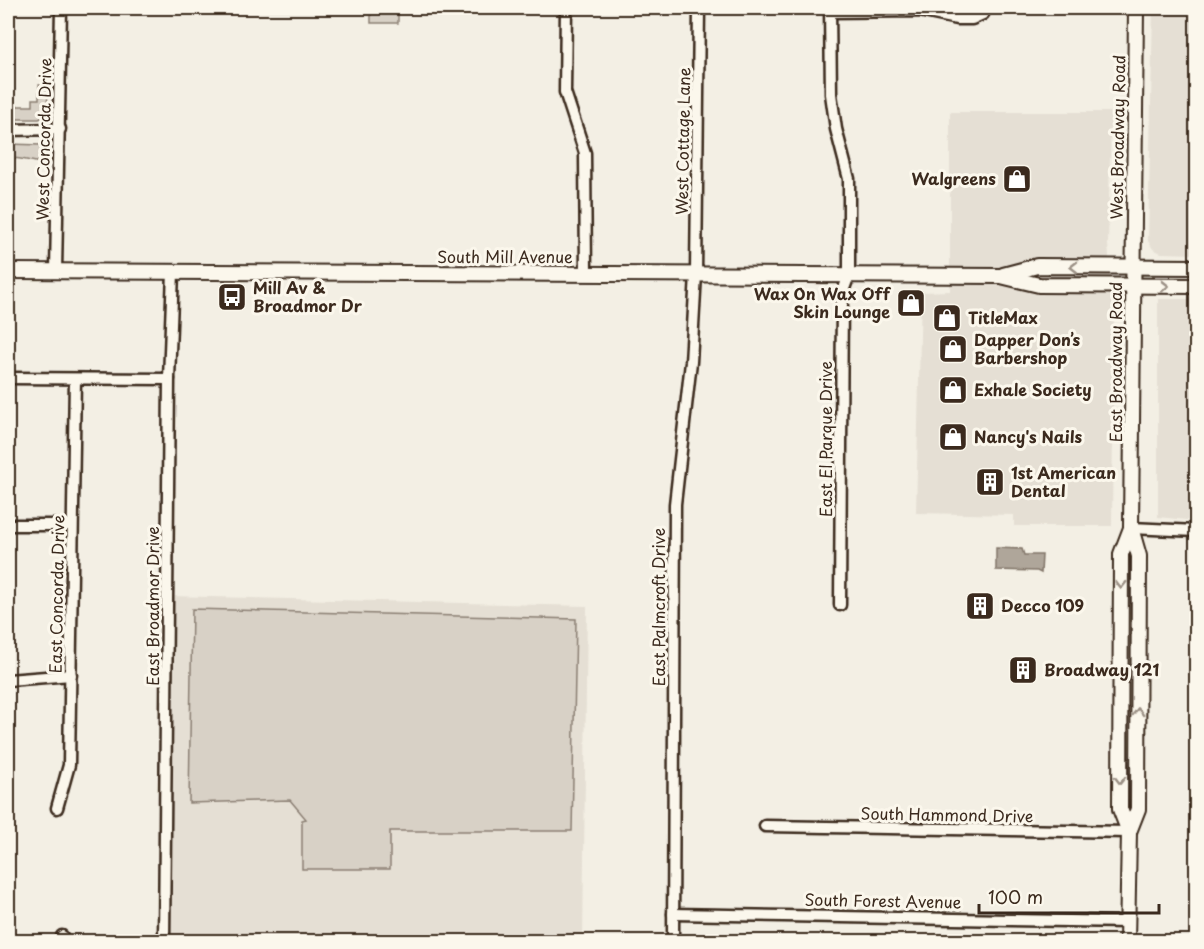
<svg xmlns="http://www.w3.org/2000/svg" width="1204" height="949" viewBox="0 0 1204 949" font-family="'Playpen Sans',sans-serif">
<style>
.built{fill:#e5dfd4}
.green{fill:#d8d1c6;stroke:#8a7e72;stroke-width:1.5}
.water{fill:#afa69a;stroke:#817468;stroke-width:1.5}
.lines{fill:none;stroke-linecap:round;stroke-linejoin:round}
.street-casing{stroke:#3b2a1e;stroke-width:15}
.secondary-casing{stroke:#3b2a1e;stroke-width:18}
.street{stroke:#fbf7ec;stroke-width:10}
.secondary{stroke:#fbf7ec;stroke-width:14}
.oneway{stroke:#9b9085}
.labels{text-anchor:middle;stroke-width:6;stroke-linejoin:round;paint-order:stroke}
.street-label{font-size:16px;fill:#3b2a1e;stroke:#fbf7ec}
.poi-label{font-size:16px;font-weight:bold;fill:#3b2a1e;stroke:#fbf7ec;text-anchor:start}
</style>
<rect width="100%" height="100%" fill="#f3efe4"/>
<filter id="ink" filterUnits="userSpaceOnUse"><feTurbulence type="fractalNoise" baseFrequency=".0167" numOctaves="2"/><feDisplacementMap in="SourceGraphic" scale="12" xChannelSelector="R" yChannelSelector="G"/><feConvolveMatrix kernelMatrix="1 2 1 2 8 2 1 2 1" color-interpolation-filters="sRGB"/></filter>
<g filter="url(#ink)">
<g class="built">
<polygon points="1153,8 1196,8 1196,254 1161,253 1153,249 1148,241"/>
<polygon points="950,112 1111,112 1108,245 1114,310 1112,526 1014,526 1014,515 916,513 921,292 950,291"/>
<polygon points="1158,299 1196,299 1196,521 1158,517"/>
<polygon points="168,596 587,606 583,941 164,942"/>
</g>
<g class="green">
<rect x="371" y="8" width="27" height="15"/>
<polygon points="39,85 48,85 47,115 39,119 8,119 8,106 33,106 33,99 39,99"/>
<path d="M8 144 41 145 45 151V163C31 163 24 157 8 158Z"/>
<polygon points="192,609 576,619 572,831 390,831 390,869 302,869 302,820 306,819 290,800 189,803"/>
</g>
<polygon class="water" points="996,548 1022,549 1024,555 1042,555 1041,573 1037,571 996,570"/>
<g class="lines">
<g class="street-casing">
<g id="street">
<polyline points="566,8 565,92 585,153 586,274"/>
<polyline points="830,8 831,94 836,129 849,179 849,275 842,294 840,605"/>
<polyline points="830,12 919,11 957,19 972,19 983,14 986,8"/>
<polyline points="8,130 60,129"/>
<polyline points="56,271 61,8"/>
<polyline points="8,378 169,379"/>
<polyline points="8,525 72,525"/>
<polyline points="1131,528 1196,531"/>
<polyline points="8,680 71,675"/>
<polyline points="57,808 69,765 75,379"/>
<polyline points="765,826 1129,832"/>
<polyline points="673,914 1128,922"/>
<polyline points="62,942 62,936"/>
<polyline points="164,942 169,379 173,272"/>
<polyline points="673,942 675,504 691,362 696,274 699,8"/>
</g>
</g>
<g class="secondary-casing">
<g id="secondary">
<polyline points="8,271 1001,276 1039,285 1196,286"/>
<polyline points="1003,275 1037,266 1196,267"/>
<polyline points="1129,832 1120,809 1121,554 1131,528"/>
<polyline points="1127,942 1129,832 1138,809 1139,556 1131,528 1136,8"/>
</g>
</g>
<use href="#street" class="street"/>
<use href="#secondary" class="secondary"/>
</g>
<defs><path id="oneway-chevron" d="M-2-3.5L2.5 0L-2 3.5" fill="none" stroke-width="1.6" stroke-linecap="round" stroke-linejoin="round" transform="scale(1.5)"/></defs>
<g class="oneway">
<use href="#oneway-chevron" transform="translate(1074 267) rotate(-180)"/>
<use href="#oneway-chevron" transform="translate(1165 286)"/>
<use href="#oneway-chevron" transform="translate(1121 585) rotate(90)"/>
<use href="#oneway-chevron" transform="translate(1138 712) rotate(-90)"/>
<use href="#oneway-chevron" transform="translate(1120 780) rotate(90)"/>
</g>
</g>
<defs>
<g id="shop-square" transform="scale(1.5)"><rect x="-9" y="-9" width="18" height="18" rx="4" fill="#3b2a1e" stroke="#fbf7ec"/><path d="M-5-2.5h2.3a2.7 3.5 0 0 1 5.4 0H5L5.5 6h-11ZM-1.5-2.5h3a1.5 2.3 0 0 0-3 0Z" fill="#fff"/></g>
<g id="bus-square" transform="scale(1.5)"><rect x="-9" y="-9" width="18" height="18" rx="4" fill="#3b2a1e" stroke="#fbf7ec"/><path d="M-5-6H5V4H4V6H2V4H-2V6H-4V4H-5ZM-3.5-4V0h7V-4ZM-3.5 1.2v1.5H-2V1.2ZM2 1.2v1.5H3.5V1.2Z" fill="#fff"/></g>
<g id="building-square" transform="scale(1.5)"><rect x="-9" y="-9" width="18" height="18" rx="4" fill="#3b2a1e" stroke="#fbf7ec"/><path d="M-4-6H4V6H1V3H-1V6H-4ZM-2.5-4.3h1.7v1.8h-1.7ZM.8-4.3h1.7v1.8H.8ZM-2.5-1h1.7V.8h-1.7ZM.8-1h1.7V.8H.8Z" fill="#fff"/></g>
</defs>
<g fill-rule="evenodd">
<use href="#shop-square" x="1017" y="179"/>
<use href="#bus-square" x="232" y="297"/>
<use href="#shop-square" x="911" y="303"/>
<use href="#shop-square" x="947" y="318"/>
<use href="#shop-square" x="953" y="349"/>
<use href="#shop-square" x="953" y="390"/>
<use href="#shop-square" x="953" y="437"/>
<use href="#building-square" x="990" y="482"/>
<use href="#building-square" x="980" y="606"/>
<use href="#building-square" x="1023" y="670"/>
</g>
<g class="labels">
<g class="street-label">
<text transform="translate(1118 137) rotate(-89)" y="6">West Broadway Road</text>
<text transform="translate(44 139) rotate(-89)" y="6">West Concorda Drive</text>
<text transform="translate(683 141) rotate(-89)" y="6">West Cottage Lane</text>
<text x="505" y="263">South Mill Avenue</text>
<text transform="translate(1116 362) rotate(-90)" y="6">East Broadway Road</text>
<text transform="translate(826 439) rotate(-90)" y="6">East El Parque Drive</text>
<text transform="translate(57 594) rotate(-89)" y="6">East Concorda Drive</text>
<text transform="translate(153 606) rotate(-90)" y="6">East Broadmor Drive</text>
<text transform="translate(659 607) rotate(-90)" y="6">East Palmcroft Drive</text>
<text transform="translate(947 815) rotate(1)" y="6">South Hammond Drive</text>
<text transform="translate(883 901) rotate(1)" y="6">South Forest Avenue</text>
</g>
<g class="poi-label">
<text x="996" y="185" text-anchor="end">Walgreens</text>
<text x="253" y="294">Mill Av &amp;<tspan x="253" dy="18">Broadmor Dr</tspan></text>
<text x="890" y="300" text-anchor="end">Wax On Wax Off<tspan x="890" dy="18">Skin Lounge</tspan></text>
<text x="968" y="324">TitleMax</text>
<text x="974" y="346">Dapper Don’s<tspan x="974" dy="18">Barbershop</tspan></text>
<text x="974" y="396">Exhale Society</text>
<text x="974" y="443">Nancy's Nails</text>
<text x="1011" y="479">1st American<tspan x="1011" dy="18">Dental</tspan></text>
<text x="1001" y="612">Decco 109</text>
<text x="1044" y="676">Broadway 121</text>
</g>
</g>
<rect width="1204" height="949" fill="none" stroke="#fbf7ec" stroke-width="30"/>
<rect x="15" y="15" width="1174" height="919" fill="none" stroke="#3b2a1e" stroke-width="2" filter="url(#ink)"/>
<path d="M979 904v9h180v-9" fill="none" stroke="#3b2a1e" stroke-width="3"/>
<text x="988" y="904" font-size="18" fill="#3b2a1e" stroke="#fbf7ec" stroke-width="4.5" paint-order="stroke">100 m</text>
</svg>
